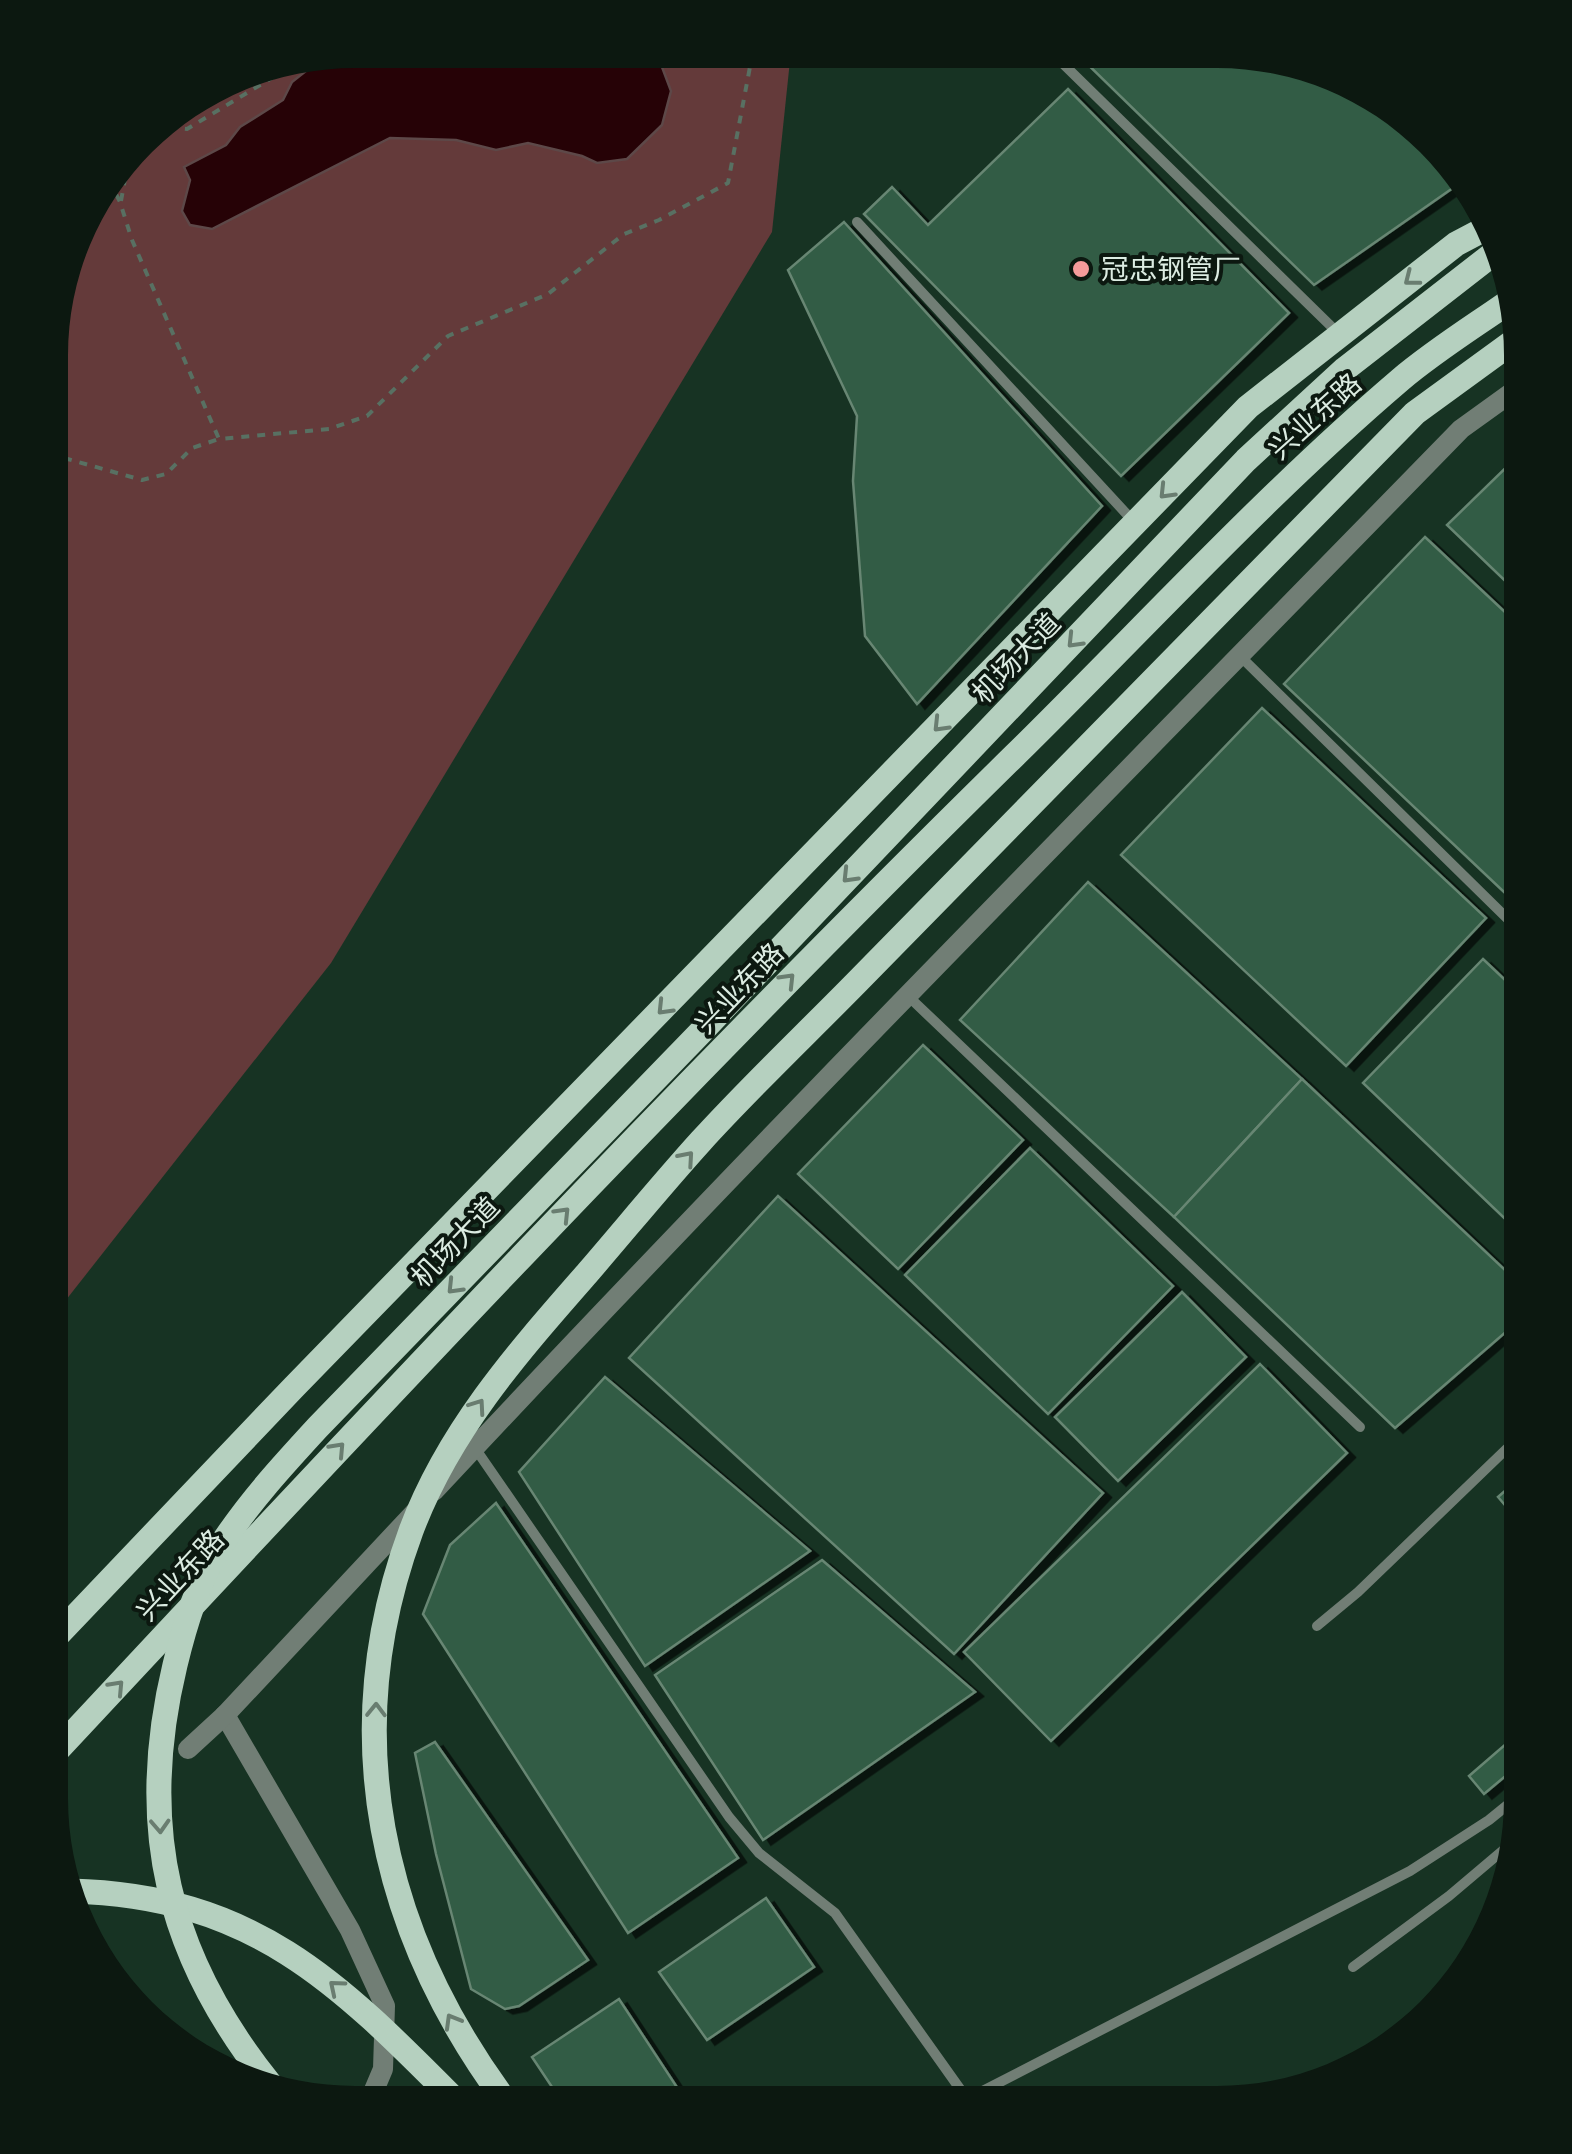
<svg xmlns="http://www.w3.org/2000/svg" width="1572" height="2154" viewBox="0 0 1572 2154" font-family="'IBM Plex Sans','Noto Sans SC',sans-serif">
<style>
.green{fill:#643a3a}
.water{fill:#260206;stroke:#5d4848;stroke-width:2.5}
.building{fill:#325c44;stroke:#678673;stroke-width:2.5;filter:url(#shadow)}
.lines{fill:none;stroke-linecap:round;stroke-linejoin:round}
.path{stroke:#587062;stroke-width:4;stroke-dasharray:8 8;stroke-linecap:butt}
.service{stroke:#717e75;stroke-width:10}
.minor{stroke:#717e75;stroke-width:20}
.primary{stroke:#b5d0bf;stroke-width:25}
.oneway{stroke:#697d70}
.poi-dot{fill:#f59b9b;stroke:#0c1810;stroke-width:4}
.labels{text-anchor:middle;stroke-width:8;stroke-linejoin:round;paint-order:stroke}
.poi-label{font-size:28px;fill:#dcece2;stroke:#0c1810;text-anchor:start}
.street-label{font-size:28px;fill:#dcece2;stroke:#0c1810}
</style>
<defs>
<filter id="shadow"><feDropShadow dx="8" dy="4.5" stdDeviation="0" flood-color="#0009"/></filter>
</defs>
<rect width="100%" height="100%" fill="#173323"/>
<polygon class="green" points="355,50 791,51 772,232 331,963 51,1319 53,315 91,203 154,125 256,66"/>
<polygon class="water" points="355,50 656,51 671,91 662,125 627,159 597,163 582,156 528,143 496,150 456,140 390,138 212,229 190,225 182,211 190,180 184,167 226,145 240,127 283,100 292,82 326,55"/>
<g class="building">
<polygon points="1075,52 1257,53 1402,113 1460,183 1314,285"/>
<polygon points="1068,89 1289,313 1121,476 864,214 892,187 928,225"/>
<polygon points="844,222 1102,506 917,704 865,636 853,481 857,416 788,270"/>
<polygon points="1522,452 1522,597 1447,525"/>
<polygon points="1425,537 1522,628 1522,909 1284,684"/>
<polygon points="1262,708 1486,918 1346,1066 1121,855"/>
<polygon points="1088,882 1302,1079 1174,1217 960,1020"/>
<polygon points="1483,959 1522,996 1522,1235 1363,1083"/>
<polygon points="923,1045 1023,1140 898,1269 798,1174"/>
<polygon points="1302,1079 1522,1286 1522,1318 1395,1428 1174,1217"/>
<polygon points="1030,1148 1173,1286 1048,1414 905,1275"/>
<polygon points="778,1196 1103,1493 954,1654 629,1358"/>
<polygon points="1182,1292 1246,1357 1118,1481 1055,1417"/>
<polygon points="1260,1364 1347,1453 1051,1741 964,1652"/>
<polygon points="605,1377 810,1551 645,1666 519,1472"/>
<polygon points="1521,1477 1521,1524 1498,1497"/>
<polygon points="496,1503 738,1858 628,1933 423,1614 450,1545"/>
<polygon points="822,1560 975,1692 763,1840 655,1675"/>
<polygon points="1514,1737 1521,1746 1521,1763 1484,1794 1469,1776"/>
<polygon points="435,1742 588,1960 519,2006 505,2009 471,1989 436,1854 415,1753"/>
<polygon points="766,1898 814,1967 707,2040 659,1972"/>
<polygon points="619,1999 686,2101 684,2102 562,2102 532,2057"/>
</g>
<g class="lines">
<g class="path">
<polyline points="153,126 187,129 305,58"/>
<polyline points="109,180 120,202 132,240 219,439 329,429 367,416 448,336 548,294 624,234 659,220 728,183 753,51"/>
<polyline points="121,201 129,157"/>
<polyline points="64,458 142,480 166,474 192,448 219,439"/>
<polyline points="52,516 64,458 52,437"/>
<polyline points="52,641 59,623 52,546"/>
</g>
<g class="service">
<polyline points="1051,52 1339,334"/>
<polyline points="857,222 1134,522"/>
<polyline points="1240,656 1522,933"/>
<polyline points="908,996 1360,1427"/>
<polyline points="475,1448 729,1817 759,1853 835,1913 970,2103"/>
<polyline points="1317,1626 1358,1592 1521,1435"/>
<polyline points="1353,1967 1449,1896 1514,1841"/>
<polyline points="967,2099 1410,1871 1489,1820 1521,1794"/>
</g>
<g class="minor">
<path d="M434 1491C770 1131 1117 782 1461 429L1522 385"/>
<polyline points="225,1715 350,1930 385,2006 383,2069 369,2102"/>
<polyline points="188,1749 225,1715 415,1512"/>
</g>
<g class="primary">
<polyline points="50,1643 294,1387 1248,407 1456,244 1492,225"/>
<path d="M50 1758C366 1419 683 1081 1014 756 1142 630 1263 497 1400 380 1434 351 1473 327 1510 301"/>
<path d="M71 1891C253 1896 337 1981 457 2102"/>
<path d="M270 2084C167 1956 136 1826 175 1665 185 1624 198 1580 221 1545 249 1502 283 1465 318 1427L699 1034 1246 460 1345 369 1498 250"/>
<path d="M506 2102C380 1932 336 1734 411 1531 449 1429 520 1350 590 1270 627 1227 663 1183 701 1141 751 1086 805 1035 857 982 1043 792 1229 603 1415 413L1518 338"/>
</g>
</g>
<defs><path id="oneway-chevron" d="M-2-3.5L2.5 0L-2 3.5" fill="none" stroke-width="1.6" stroke-linecap="round" stroke-linejoin="round" transform="scale(2.5)"/></defs>
<g class="oneway">
<use href="#oneway-chevron" transform="translate(1411 279) rotate(142)"/>
<use href="#oneway-chevron" transform="translate(1166 492) rotate(134)"/>
<use href="#oneway-chevron" transform="translate(1074 641) rotate(134)"/>
<use href="#oneway-chevron" transform="translate(940 725) rotate(134)"/>
<use href="#oneway-chevron" transform="translate(849 876) rotate(134)"/>
<use href="#oneway-chevron" transform="translate(788 980) rotate(-46)"/>
<use href="#oneway-chevron" transform="translate(664 1008) rotate(134)"/>
<use href="#oneway-chevron" transform="translate(687 1158) rotate(-49)"/>
<use href="#oneway-chevron" transform="translate(563 1214) rotate(-46)"/>
<use href="#oneway-chevron" transform="translate(454 1287) rotate(134)"/>
<use href="#oneway-chevron" transform="translate(478 1406) rotate(-55)"/>
<use href="#oneway-chevron" transform="translate(338 1449) rotate(-47)"/>
<use href="#oneway-chevron" transform="translate(117 1687) rotate(-47)"/>
<use href="#oneway-chevron" transform="translate(376 1710) rotate(-89)"/>
<use href="#oneway-chevron" transform="translate(160 1826) rotate(87)"/>
<use href="#oneway-chevron" transform="translate(336 1987) rotate(-140)"/>
<use href="#oneway-chevron" transform="translate(452 2021) rotate(-120)"/>
</g>
<circle class="poi-dot" cx="1081" cy="269" r="10"/>
<g class="labels">
<g class="poi-label">
<text x="1101" y="279">冠忠钢管厂</text>
</g>
<g class="street-label">
<text transform="translate(1315 416) rotate(-42)" y="10">兴业东路</text>
<text transform="translate(1016 658) rotate(-46)" y="10">机场大道</text>
<text transform="translate(739 988) rotate(-46)" y="10">兴业东路</text>
<text transform="translate(455 1242) rotate(-46)" y="10">机场大道</text>
<text transform="translate(180 1575) rotate(-47)" y="10">兴业东路</text>
</g>
</g>
<path d="M0 0H1572V2154H0ZM355 68H1217A287 287 0 0 1 1504 355V1799A287 287 0 0 1 1217 2086H355A287 287 0 0 1 68 1799V355A287 287 0 0 1 355 68Z" fill="#0c1810" fill-rule="evenodd"/>
</svg>
